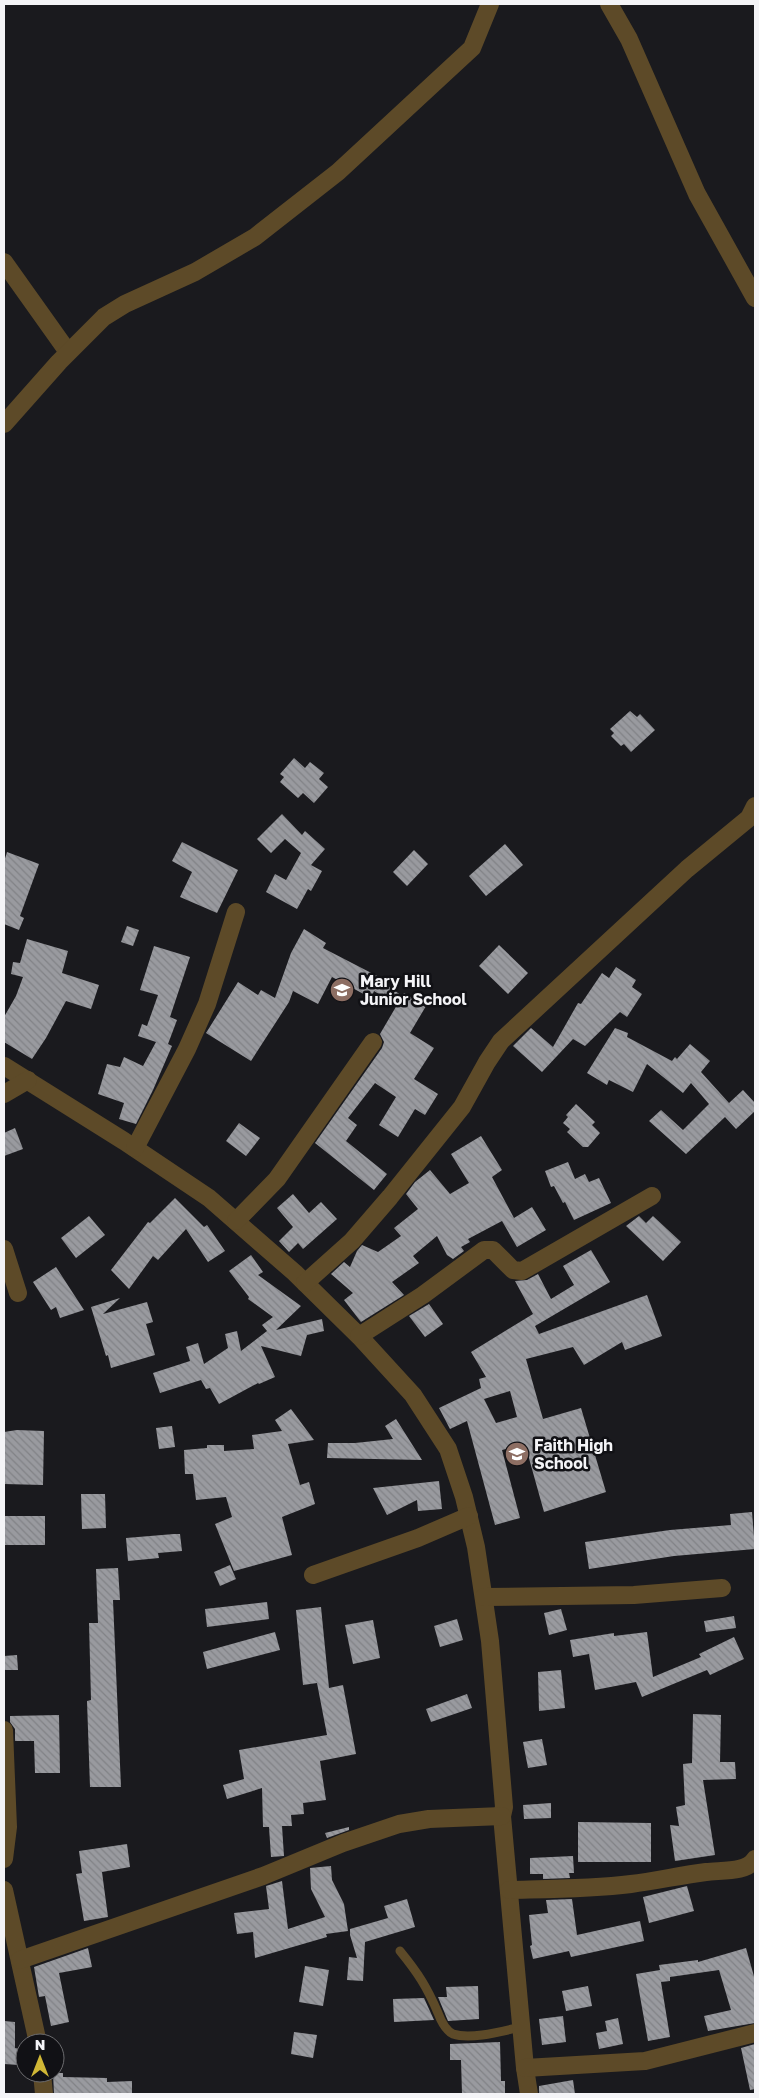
<svg xmlns="http://www.w3.org/2000/svg" width="759" height="2098" viewBox="0 0 759 2098" font-family="'Golos Text',sans-serif">
<style>
.building{fill:url(#building-back-hatch);fill-rule:evenodd}
.lines{fill:none;stroke-linecap:round;stroke-linejoin:round}
.service{stroke:#5d4a28;stroke-width:9}
.minor{stroke:#5d4a28;stroke-width:18}
.labels{text-anchor:middle;stroke-width:5;stroke-linejoin:round;paint-order:stroke}
.poi-label{font-size:16px;font-weight:bold;fill:#f4f4f7;stroke:#111115;text-anchor:start}
</style>
<defs>
<pattern id="building-back-hatch" width="6" height="6" patternUnits="userSpaceOnUse" patternTransform="scale(1.25)"><rect width="6" height="6" fill="#999a9f"/><path d="M-1 5l2 2M0 0l6 6M5-1l2 2" fill="none" stroke="#818286"/></pattern>
</defs>
<rect width="100%" height="100%" fill="#1a1a1e"/>
<g class="building">
<polygon points="630,711 637,717 640,714 655,730 631,752 624,744 621,746 611,736 614,733 610,729"/>
<polygon points="294,758 305,768 310,762 324,773 319,779 328,787 314,803 303,793 298,798 280,782 284,777 280,774"/>
<polygon points="282,814 302,835 305,831 325,849 311,865 322,871 311,891 308,889 297,909 266,892 275,874 286,880 301,853 285,839 271,853 257,839"/>
<polygon points="182,842 238,870 217,913 180,897 192,872 172,861"/>
<polygon points="505,844 523,865 486,896 469,876"/>
<polygon points="414,850 428,864 407,886 393,872"/>
<polygon points="7,852 39,864 20,916 24,918 19,930 4,924 4,862"/>
<polygon points="127,926 139,930 133,946 121,942"/>
<polygon points="304,929 326,943 323,948 381,978 380,980 402,996 404,993 426,1006 410,1033 434,1048 414,1079 438,1094 425,1115 415,1109 398,1137 379,1125 396,1097 375,1083 348,1118 357,1125 346,1141 387,1174 374,1190 315,1143 382,1048 384,1042 380,1034 397,1005 374,991 371,998 332,977 318,1004 293,991 289,1002 251,1061 206,1033 238,982 258,995 261,990 275,998 291,953"/>
<polygon points="27,939 68,951 62,973 99,985 91,1009 66,1001 46,1038 32,1059 4,1042 4,1017 16,996 23,977 11,974 13,962 20,963"/>
<polygon points="499,945 528,973 508,994 479,966"/>
<polygon points="154,946 190,957 170,1017 177,1020 168,1044 172,1046 153,1090 136,1124 119,1119 124,1103 98,1094 107,1064 120,1067 124,1057 143,1066 156,1042 138,1036 142,1024 147,1026 158,995 140,990"/>
<polygon points="616,967 636,980 632,987 642,994 627,1017 620,1012 585,1046 573,1039 542,1072 513,1046 531,1028 553,1047 578,1003 581,1004 602,973 609,978"/>
<polygon points="615,1028 628,1033 627,1037 672,1061 675,1057 677,1059 690,1044 710,1061 701,1072 729,1103 743,1090 755,1103 755,1111 736,1129 725,1117 686,1154 649,1121 661,1110 683,1130 709,1104 691,1083 683,1093 647,1064 633,1092 609,1080 607,1085 587,1073"/>
<polygon points="576,1104 595,1122 592,1125 600,1133 588,1147 583,1147 567,1132 570,1129 563,1123 568,1117 566,1115"/>
<polygon points="239,1123 260,1138 246,1156 226,1141"/>
<polygon points="15,1128 23,1149 4,1156 4,1133"/>
<polygon points="481,1136 502,1170 492,1177 514,1218 532,1207 546,1230 517,1247 502,1221 468,1239 470,1242 461,1247 464,1251 453,1259 447,1255 437,1236 413,1256 419,1263 392,1282 404,1295 361,1322 344,1300 353,1293 331,1274 344,1262 350,1267 357,1251 362,1245 378,1252 401,1236 394,1228 418,1209 406,1194 415,1182 430,1170 450,1194 469,1183 451,1154"/>
<polygon points="568,1162 575,1179 585,1174 589,1182 599,1178 611,1203 574,1220 565,1202 563,1203 554,1186 551,1187 545,1171"/>
<polygon points="293,1194 309,1213 321,1202 337,1219 303,1249 298,1243 289,1252 279,1241 293,1227 277,1208"/>
<polygon points="175,1198 204,1227 207,1225 225,1251 208,1262 186,1229 158,1260 153,1256 129,1289 111,1270 148,1222 150,1223"/>
<polygon points="89,1216 105,1235 76,1258 61,1238"/>
<polygon points="639,1216 646,1223 653,1216 681,1242 663,1261 626,1226"/>
<path d="M591 1250 610 1282 535 1326 539 1334 647 1295 662 1336 625 1350 622 1342 584 1365 573 1347 526 1359 543 1419 581 1408 606 1492 544 1512 525 1444 502 1450 520 1518 495 1525 467 1421 450 1429 439 1408 481 1388 479 1379 486 1377 471 1352 533 1314 515 1281 527 1280 538 1274 551 1299 574 1285 563 1266ZM510 1391 517 1417 496 1423 484 1399Z"/>
<polygon points="251,1255 263,1272 258,1275 301,1306 276,1330 322,1319 324,1331 307,1335 301,1356 261,1346 275,1377 259,1384 258,1383 219,1404 210,1388 206,1389 201,1380 160,1393 153,1373 190,1361 186,1347 198,1343 204,1364 228,1348 225,1334 237,1331 241,1351 267,1331 262,1325 273,1317 248,1299 249,1297 229,1271"/>
<polygon points="56,1267 84,1310 60,1318 56,1307 51,1310 33,1282"/>
<polygon points="120,1298 103,1314 147,1302 153,1322 146,1324 155,1355 111,1368 108,1355 106,1356 91,1307"/>
<polygon points="429,1304 443,1324 425,1337 409,1316"/>
<polygon points="291,1409 314,1440 288,1444 300,1485 309,1482 315,1504 282,1517 292,1555 234,1571 215,1524 232,1517 226,1497 196,1500 193,1474 185,1474 184,1450 207,1448 207,1445 224,1445 224,1451 254,1449 252,1435 282,1431 275,1420"/>
<polygon points="396,1419 422,1460 327,1458 328,1443 355,1443 393,1439 385,1426"/>
<polygon points="172,1426 175,1447 159,1449 156,1428"/>
<polygon points="17,1430 44,1431 43,1485 4,1484 4,1432"/>
<polygon points="439,1481 442,1509 418,1511 417,1500 387,1515 373,1488"/>
<polygon points="81,1494 105,1494 106,1528 82,1529"/>
<polygon points="752,1512 755,1549 674,1556 589,1569 585,1542 670,1530 731,1525 730,1514"/>
<rect x="4" y="1516" width="41" height="29"/>
<polygon points="174,1534 180,1534 182,1551 158,1553 159,1558 128,1561 126,1538"/>
<polygon points="230,1565 236,1579 220,1586 214,1572"/>
<polygon points="118,1568 120,1600 113,1600 121,1787 90,1787 87,1701 91,1700 89,1623 98,1623 96,1569"/>
<polygon points="267,1602 269,1619 207,1627 205,1609"/>
<polygon points="321,1607 329,1688 343,1685 356,1754 320,1761 326,1800 303,1803 304,1814 291,1815 292,1826 282,1826 284,1856 271,1857 269,1827 263,1827 262,1788 227,1799 223,1785 244,1779 239,1750 327,1735 317,1683 303,1685 296,1610"/>
<polygon points="561,1609 567,1630 549,1635 544,1613"/>
<polygon points="734,1616 736,1628 706,1632 704,1621"/>
<polygon points="457,1619 463,1640 440,1647 434,1626"/>
<polygon points="373,1620 380,1658 353,1664 345,1625"/>
<polygon points="275,1632 280,1650 207,1669 203,1652"/>
<polygon points="647,1632 653,1677 701,1657 699,1654 734,1637 744,1659 710,1675 707,1670 642,1697 636,1682 595,1690 589,1654 573,1657 570,1640 614,1633 614,1636"/>
<polygon points="17,1655 18,1670 5,1670 4,1656"/>
<polygon points="561,1670 565,1708 539,1711 538,1672"/>
<polygon points="467,1694 472,1708 431,1722 426,1709"/>
<polygon points="693,1714 721,1715 720,1762 735,1762 736,1779 703,1780 715,1855 675,1861 670,1825 679,1826 676,1807 685,1805 683,1764 692,1763"/>
<polygon points="59,1715 60,1773 35,1773 34,1741 15,1741 15,1729 10,1722 10,1716"/>
<polygon points="542,1739 547,1765 528,1768 523,1742"/>
<polygon points="551,1803 551,1818 524,1819 523,1805"/>
<polygon points="578,1822 651,1823 651,1862 578,1862"/>
<polygon points="349,1827 349,1830 327,1838 325,1833"/>
<polygon points="127,1844 130,1867 102,1872 108,1917 84,1921 76,1874 82,1873 79,1851"/>
<polygon points="573,1856 574,1873 569,1873 570,1878 543,1879 543,1874 530,1874 530,1858"/>
<polygon points="331,1866 332,1880 344,1904 348,1931 326,1934 327,1937 255,1958 253,1932 237,1934 234,1913 269,1909 266,1886 282,1881 288,1929 325,1917 311,1889 310,1868"/>
<polygon points="687,1886 694,1911 649,1923 643,1897"/>
<polygon points="407,1899 415,1927 365,1942 363,1981 347,1980 349,1957 357,1958 350,1935 350,1929 388,1918 384,1906"/>
<polygon points="572,1899 577,1935 640,1921 644,1941 571,1957 569,1951 533,1959 530,1946 532,1945 529,1915 548,1913 546,1900"/>
<polygon points="88,1948 92,1967 59,1973 69,2022 51,2026 45,1996 39,1997 34,1967"/>
<polygon points="746,1948 755,1980 755,2023 708,2031 704,2016 731,2010 719,1970 670,1977 670,1981 661,1982 670,2037 648,2041 636,1974 660,1970 659,1965 698,1960 698,1962"/>
<polygon points="305,1966 329,1970 323,2006 299,2002"/>
<polygon points="478,1986 479,2019 448,2021 438,1997 447,1997 446,1987"/>
<polygon points="588,1986 592,2006 566,2011 562,1991"/>
<polygon points="424,1998 434,2020 394,2022 393,1999"/>
<polygon points="563,2016 566,2042 542,2045 539,2019"/>
<polygon points="618,2018 623,2044 599,2049 596,2033 607,2031 605,2021"/>
<polygon points="4,2021 15,2022 15,2048 20,2049 19,2065 4,2064"/>
<polygon points="294,2032 317,2035 313,2058 291,2054"/>
<polygon points="500,2042 501,2081 505,2081 505,2094 462,2094 461,2060 450,2060 450,2044"/>
<polygon points="755,2044 755,2089 750,2090 741,2048"/>
<polygon points="53,2073 63,2073 63,2077 107,2078 107,2082 132,2081 132,2094 54,2094"/>
<polygon points="573,2080 575,2094 539,2094 539,2086"/>
</g>
<g class="lines">
<path class="service" d="M400 1951C418 1973 427 1987 438 2013 441 2021 445 2030 453 2034 471 2040 503 2031 521 2027"/>
<g class="minor">
<polyline points="609,4 629,39 697,194 755,298"/>
<polyline points="4,262 68,352"/>
<polyline points="4,424 59,362 104,317 125,304 195,272 255,237 338,172 472,48 490,4"/>
<polyline points="4,1066 124,1141 209,1198 295,1273 359,1336 413,1395 448,1449 464,1497 476,1547 490,1641 504,1807 502,1816 525,2068 529,2094"/>
<polyline points="4,1094 28,1080"/>
<polyline points="135,1148 187,1049 207,1004 236,912"/>
<polyline points="236,1221 277,1179 373,1042"/>
<polyline points="4,1249 18,1293"/>
<polyline points="305,1283 352,1241 390,1197 462,1107 487,1062 501,1041 687,869 749,818 755,806"/>
<polyline points="359,1336 423,1295 484,1250 493,1250 513,1270 522,1271 652,1196"/>
<polyline points="313,1575 418,1538 469,1516"/>
<polyline points="484,1597 634,1595 722,1588"/>
<polyline points="4,1730 8,1827 4,1859"/>
<polyline points="4,1890 38,2043"/>
<path d="M509 1890C549 1889 590 1889 631 1884 656 1881 681 1875 706 1872 721 1870 747 1873 755 1859"/>
<polyline points="20,1960 263,1876 343,1843 399,1824 429,1819 502,1816"/>
<polyline points="525,2068 645,2061 755,2033"/>
<polyline points="42,2073 44,2094"/>
</g>
</g>
<defs>
<g id="school-disc" transform="scale(1.25)"><circle r="9.5" fill="#8d6e63" stroke="#111115"/><path d="M0-5L7-2L0 1L-7-2ZM-4 1L0 2.5L4 1V4Q0 6-4 4Z" fill="#fff"/></g>
</defs>
<g fill-rule="evenodd">
<use href="#school-disc" x="342" y="990"/>
<use href="#school-disc" x="517" y="1454"/>
</g>
<g class="labels">
<g class="poi-label">
<text x="360" y="987">Mary Hill<tspan x="360" dy="18">Junior School</tspan></text>
<text x="534" y="1451">Faith High<tspan x="534" dy="18">School</tspan></text>
</g>
</g>
<rect width="759" height="2098" fill="none" stroke="#f4f4f7" stroke-width="10"/>
<g transform="translate(40 2058)"><circle r="24" fill="#111115" stroke="#6c6c6f"/>
<path d="M0-4L9 19L0 12L-9 19Z" fill="#d0b736"/>
<text y="-8" font-size="14" font-weight="bold" text-anchor="middle" fill="#f4f4f7">N</text>
</g>
</svg>
